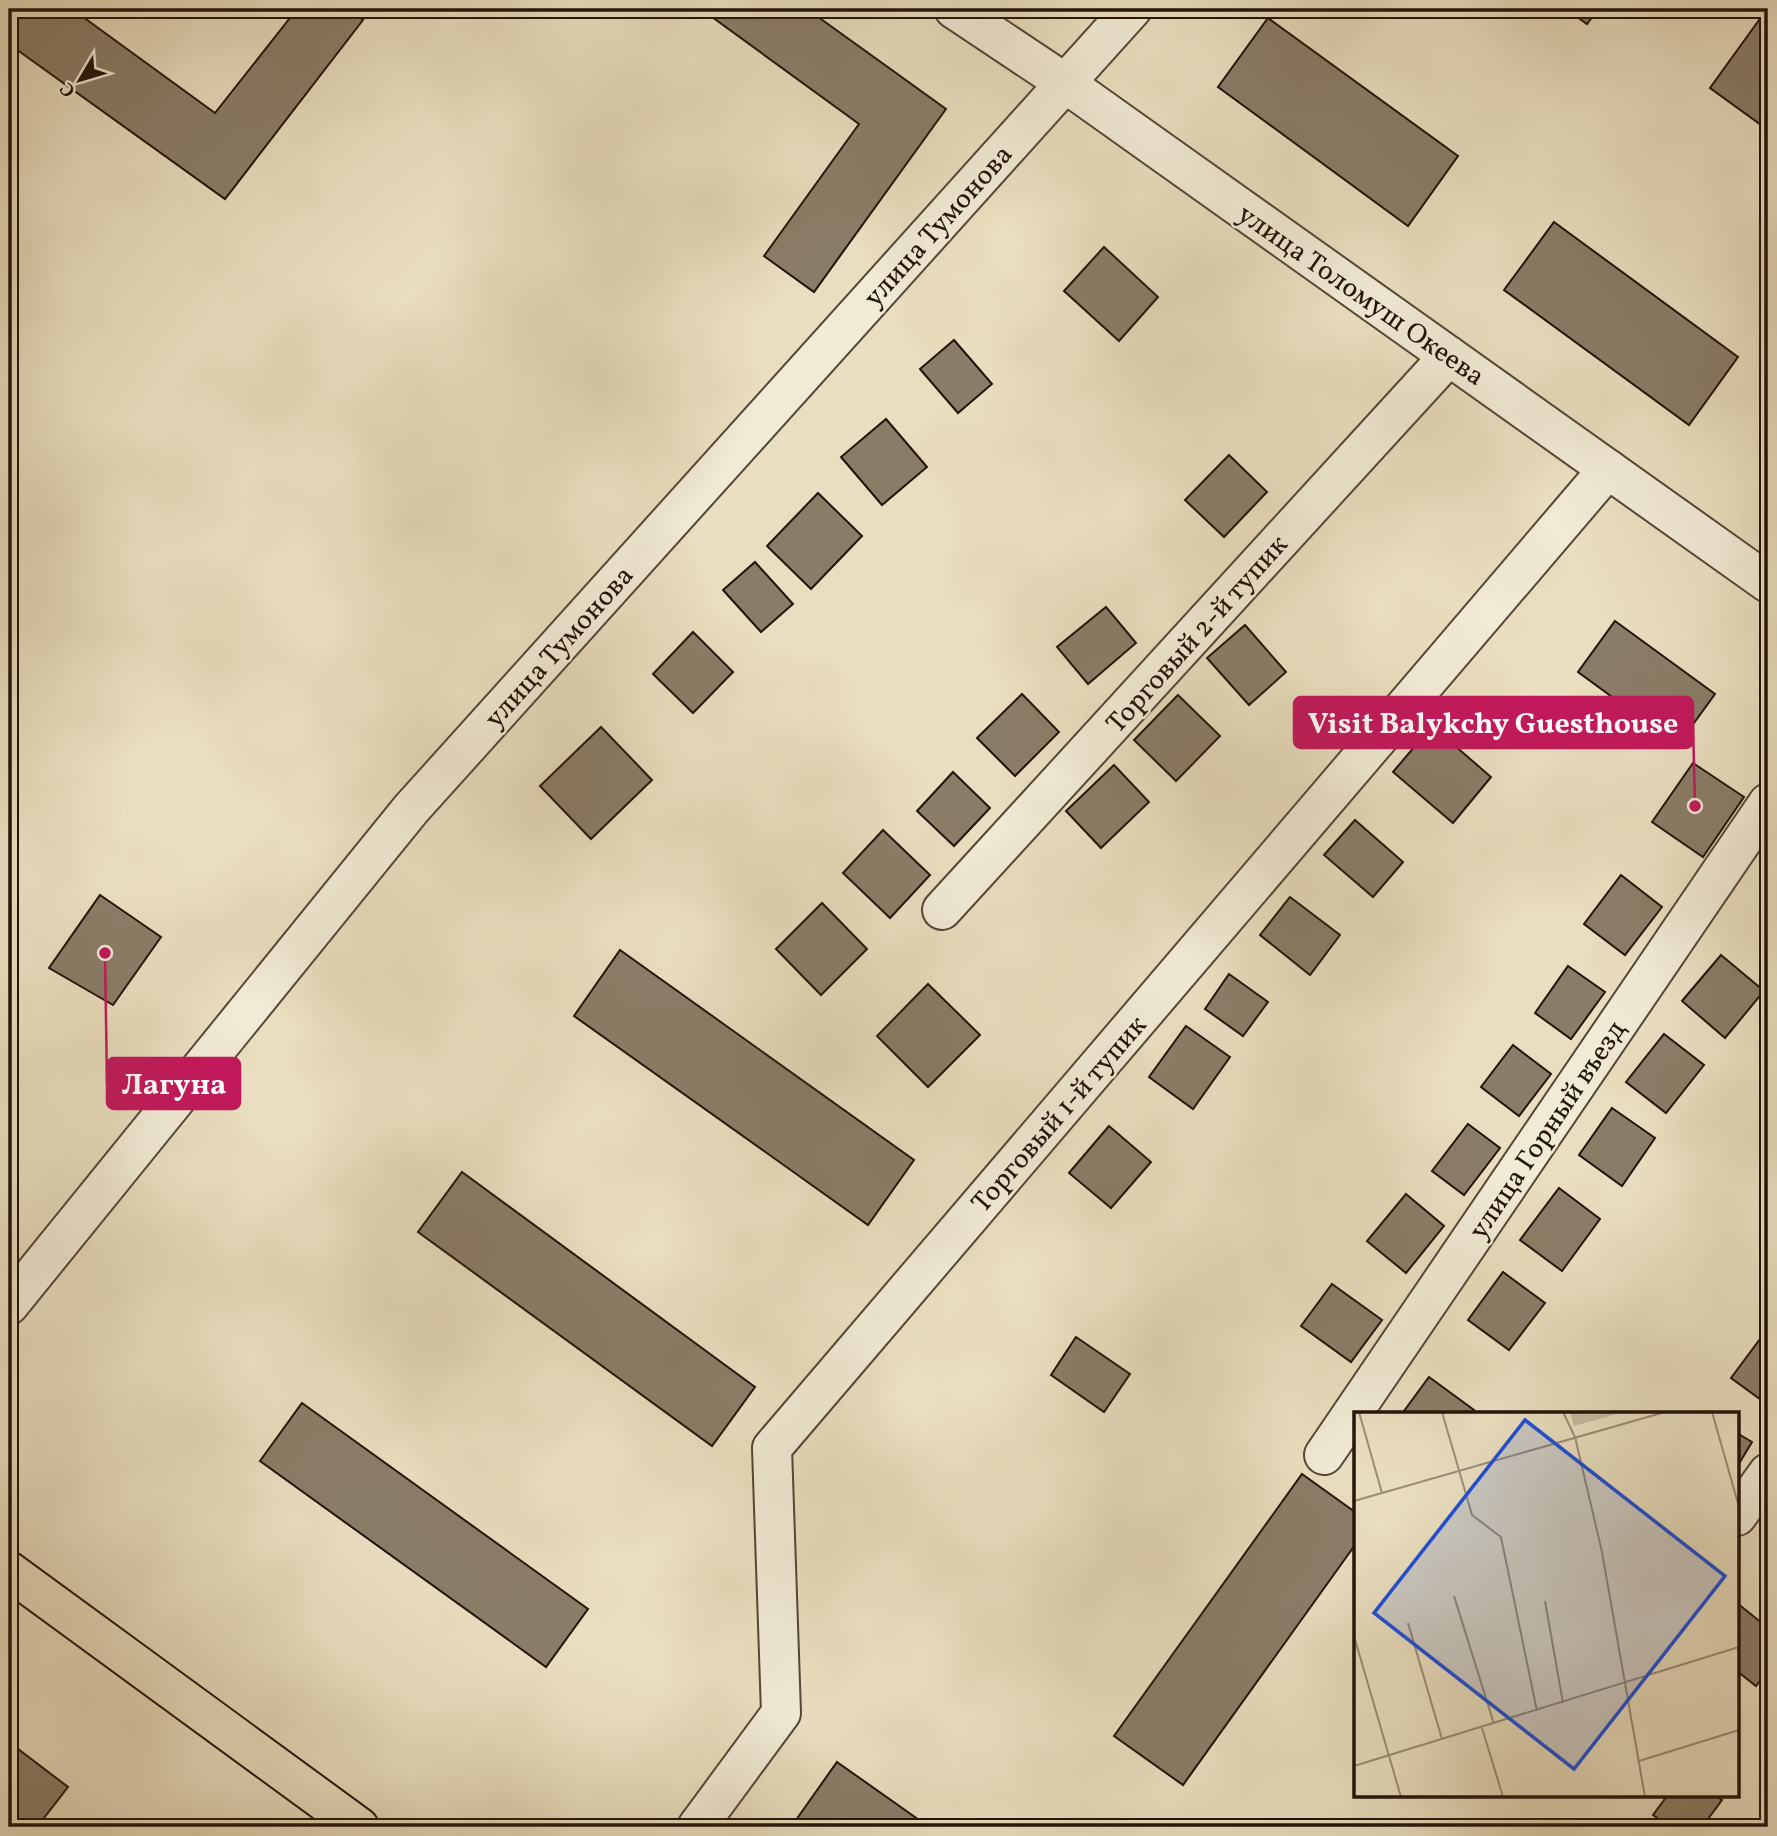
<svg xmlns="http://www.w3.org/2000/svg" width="1777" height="1836" viewBox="0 0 1777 1836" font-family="Vollkorn,serif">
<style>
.building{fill:#8a7d68;stroke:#231309;stroke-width:2}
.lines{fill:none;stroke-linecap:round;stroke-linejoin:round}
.minor-casing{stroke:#544636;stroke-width:42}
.major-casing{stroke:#231309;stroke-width:42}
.minor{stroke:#f1ead5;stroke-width:38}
.major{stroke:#e9debf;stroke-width:38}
.labels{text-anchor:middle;stroke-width:5;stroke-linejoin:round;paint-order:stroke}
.street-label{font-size:28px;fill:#231309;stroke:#f1ead5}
.inset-road{fill:none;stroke:#9a8d76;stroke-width:2}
.view{fill:#1d4ed8;fill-opacity:0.15;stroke:#1d4ed8;stroke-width:3.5}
.inset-edge{fill:none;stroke:#231309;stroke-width:3.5}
.leader{fill:none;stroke:#c2185b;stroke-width:2.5}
.callout-dot{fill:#c2185b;stroke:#f1ead5;stroke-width:2.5}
.callout{fill:#c2185b;stroke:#c2185b;stroke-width:2.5}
.callout-label{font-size:30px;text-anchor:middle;font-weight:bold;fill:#fff}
</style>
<rect width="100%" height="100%" fill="#e9debf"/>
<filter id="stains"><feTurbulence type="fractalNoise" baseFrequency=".00286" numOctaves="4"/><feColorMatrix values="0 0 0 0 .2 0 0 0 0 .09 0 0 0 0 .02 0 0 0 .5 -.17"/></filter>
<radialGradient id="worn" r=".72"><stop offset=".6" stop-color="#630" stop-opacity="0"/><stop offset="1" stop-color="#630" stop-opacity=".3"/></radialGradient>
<g class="building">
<polygon points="9,9 72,9 215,113 297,9 349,9 363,20 225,199 9,44"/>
<polygon points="701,9 807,9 946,109 814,292 764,256 859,124"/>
<polygon points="1566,9 1598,9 1587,24"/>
<polygon points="1767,9 1768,9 1768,130 1710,88"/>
<polygon points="1268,18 1458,156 1408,226 1218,87"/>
<polygon points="1554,222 1738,357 1689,425 1504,290"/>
<polygon points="1104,247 1158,297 1119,341 1064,291"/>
<polygon points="954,340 992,384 958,413 920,369"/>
<polygon points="886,419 927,467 882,505 841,457"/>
<polygon points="1229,455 1267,492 1224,537 1185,500"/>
<polygon points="818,493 862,536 811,589 767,546"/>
<polygon points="755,562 793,604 761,632 723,590"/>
<polygon points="1106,607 1136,643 1088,684 1057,647"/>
<polygon points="1615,621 1715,694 1678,745 1578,672"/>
<polygon points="1245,625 1286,672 1249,705 1207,658"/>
<polygon points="693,632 733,672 693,713 653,674"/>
<polygon points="1022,694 1059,732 1015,776 977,738"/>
<polygon points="1178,695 1220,736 1176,781 1134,740"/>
<polygon points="1432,726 1491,777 1453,823 1393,772"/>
<polygon points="601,727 652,780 591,839 540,786"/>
<polygon points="1693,763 1744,797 1703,857 1652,822"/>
<polygon points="1114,765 1149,802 1101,848 1066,811"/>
<polygon points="953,772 990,808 954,846 917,811"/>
<polygon points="1355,820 1403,862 1373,897 1324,855"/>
<polygon points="883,830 930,875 890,918 843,873"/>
<polygon points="1621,875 1662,907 1625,955 1584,924"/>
<polygon points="100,895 161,937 113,1005 49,968"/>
<polygon points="1290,897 1340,935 1310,975 1260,935"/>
<polygon points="822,903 867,949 821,995 776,949"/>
<polygon points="620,950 914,1160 868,1225 574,1016"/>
<polygon points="1721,955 1764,991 1725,1038 1682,1001"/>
<polygon points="1568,966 1605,992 1571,1039 1535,1013"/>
<polygon points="1229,974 1268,1002 1243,1036 1205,1009"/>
<polygon points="928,984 980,1035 928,1087 877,1036"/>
<polygon points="1186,1026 1230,1057 1193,1109 1149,1077"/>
<polygon points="1664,1034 1704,1065 1666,1113 1626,1082"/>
<polygon points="1513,1045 1551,1074 1519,1116 1481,1087"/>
<polygon points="1612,1108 1655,1138 1622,1186 1579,1155"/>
<polygon points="1468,1124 1500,1148 1464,1195 1432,1171"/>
<polygon points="1109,1126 1151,1162 1111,1208 1069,1173"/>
<polygon points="462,1172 755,1387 712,1446 418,1232"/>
<polygon points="1559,1188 1600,1219 1562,1271 1520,1240"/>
<polygon points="1406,1194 1444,1226 1406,1273 1367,1241"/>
<polygon points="1503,1272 1545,1303 1509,1350 1468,1320"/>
<polygon points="1332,1284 1382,1320 1351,1362 1301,1326"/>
<polygon points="1766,1331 1768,1332 1768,1405 1731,1378"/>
<polygon points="1076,1337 1130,1374 1104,1412 1051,1375"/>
<polygon points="1429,1377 1474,1410 1471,1414 1408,1414 1404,1411"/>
<polygon points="302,1403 588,1609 546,1667 260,1461"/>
<polygon points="1737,1433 1752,1442 1737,1467"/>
<polygon points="1302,1474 1355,1512 1355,1545 1183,1785 1114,1736"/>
<polygon points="1737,1603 1768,1628 1768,1670 1756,1686 1737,1671"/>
<polygon points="9,1742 68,1787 37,1827 9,1827"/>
<polygon points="837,1762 929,1827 791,1827"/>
<polygon points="1667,1796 1716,1796 1722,1800 1702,1827 1670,1827 1653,1815"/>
</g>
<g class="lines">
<g class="minor-casing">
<g id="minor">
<polyline points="954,9 1065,83 1768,583"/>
<polyline points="942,910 1449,356"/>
<polyline points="9,1305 411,809 1132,9"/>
<polyline points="1324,1455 1768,803"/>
<polyline points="1737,1516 1768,1473"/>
<polyline points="697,1827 781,1713 772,1448 1608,469"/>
</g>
</g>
<g class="major-casing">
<polyline id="major" points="9,1571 359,1827"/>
</g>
<use href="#minor" class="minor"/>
<use href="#major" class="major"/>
</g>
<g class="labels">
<g class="street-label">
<text transform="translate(937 225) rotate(-48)" y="10">улица Тумонова</text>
<text transform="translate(1362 294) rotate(35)" y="10">улица Толомуш Океева</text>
<text transform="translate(1196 633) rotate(-48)" y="10">Торговый 2-й тупик</text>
<text transform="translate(558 646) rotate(-48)" y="10">улица Тумонова</text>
<text transform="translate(1058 1113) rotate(-49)" y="10">Торговый 1-й тупик</text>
<text transform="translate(1546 1129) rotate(-56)" y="10">улица Горный въезд</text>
</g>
</g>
<g transform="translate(1354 1412)">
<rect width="385" height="385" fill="#e9debf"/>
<path d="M216 0H270L220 14Z" fill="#c7bba0"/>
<path class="inset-road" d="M5 0 28 81M88 0 118 103 147 125 183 299M209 0 221 25 248 140 291 385M358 0 385 95M0 89 311 0M100 184 140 312M191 189 209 291M54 211 88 327M0 224 47 385M128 316 149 385M285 349 385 318M0 354 385 235"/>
<path class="view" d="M171 8 371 164 220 357 20 201Z"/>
<rect width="385" height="385" class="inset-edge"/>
</g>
<path class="leader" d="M1695 806L1693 723M105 953L107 1084"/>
<g class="callout-dot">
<circle cx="1695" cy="806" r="7"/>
<circle cx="105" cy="953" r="7"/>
</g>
<g class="callout">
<rect x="1294" y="697" width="399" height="51" rx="7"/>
<rect x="107" y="1058" width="133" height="51" rx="7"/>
</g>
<g class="callout-label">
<text x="1493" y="733">Visit Balykchy Guesthouse</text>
<text x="174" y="1094">Лагуна</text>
</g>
<rect width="1777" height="1836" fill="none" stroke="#e9debf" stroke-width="35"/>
<rect x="10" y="10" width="1756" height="1815" fill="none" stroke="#231309" stroke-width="3.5"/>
<rect x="18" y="18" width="1742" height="1801" fill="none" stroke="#231309" stroke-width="2"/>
<g transform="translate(80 80) rotate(232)" stroke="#f1ead5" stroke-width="5" paint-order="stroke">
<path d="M0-5L12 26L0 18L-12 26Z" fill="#231309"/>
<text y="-10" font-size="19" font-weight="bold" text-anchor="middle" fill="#231309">С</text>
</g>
<rect width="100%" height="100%" filter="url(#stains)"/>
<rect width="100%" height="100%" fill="url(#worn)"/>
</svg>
